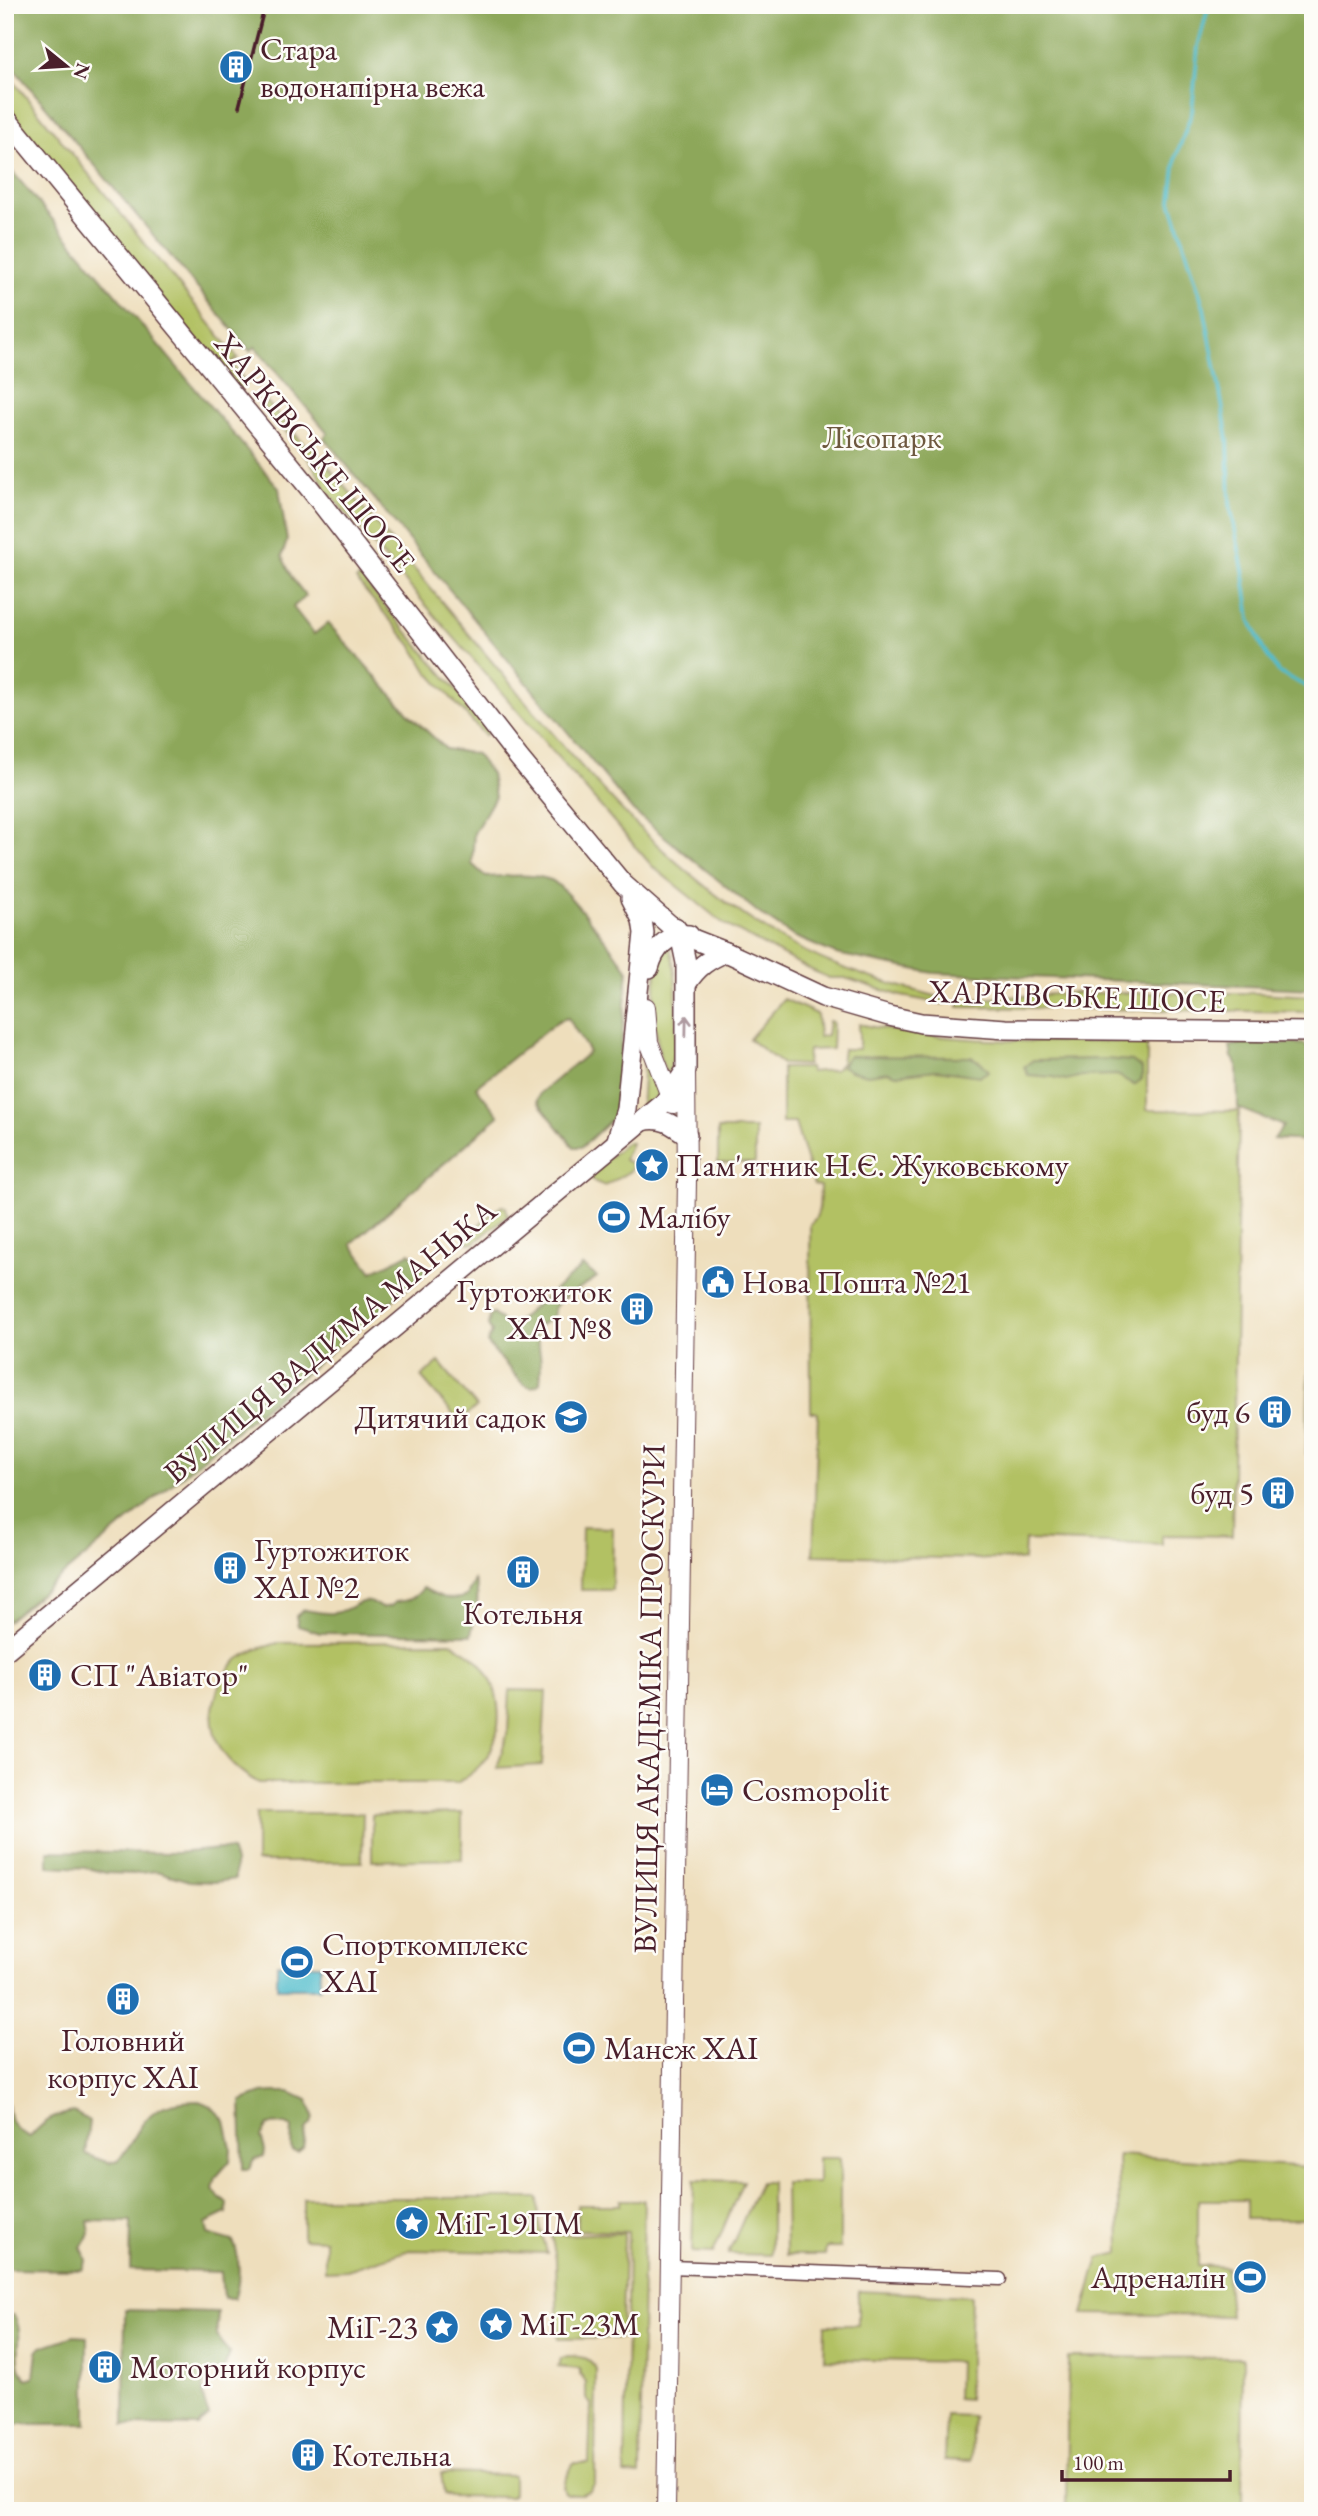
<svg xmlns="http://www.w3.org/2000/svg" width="1318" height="2516" viewBox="0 0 1318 2516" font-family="'EB Garamond',serif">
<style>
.green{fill:#b2c164;stroke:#7e7048;stroke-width:2}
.forest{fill:#8da75a;stroke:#6c6342;stroke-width:2}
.water{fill:#50bccc;stroke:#4d6e7c;stroke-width:2}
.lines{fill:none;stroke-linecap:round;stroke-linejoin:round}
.stream{stroke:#50bccc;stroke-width:3.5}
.street-casing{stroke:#633c41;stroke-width:15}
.secondary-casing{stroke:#633c41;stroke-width:20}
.primary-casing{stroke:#633c41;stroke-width:22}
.street{stroke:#fff;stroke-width:12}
.secondary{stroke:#fff;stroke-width:18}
.primary{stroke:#fff;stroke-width:19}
.rail{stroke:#4a1f2b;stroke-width:3.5}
.oneway{stroke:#ae9aa0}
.labels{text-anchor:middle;stroke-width:5;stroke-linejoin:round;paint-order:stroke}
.poi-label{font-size:32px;fill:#4a1f2b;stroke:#fdfcf7;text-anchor:start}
.park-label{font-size:32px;fill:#6e583f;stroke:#fdfcf7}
.street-label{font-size:32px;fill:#4a1f2b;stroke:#fdfcf7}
</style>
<rect width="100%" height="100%" fill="#fdfcf7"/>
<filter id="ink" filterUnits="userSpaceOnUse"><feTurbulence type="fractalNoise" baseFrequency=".0143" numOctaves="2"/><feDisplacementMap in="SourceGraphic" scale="14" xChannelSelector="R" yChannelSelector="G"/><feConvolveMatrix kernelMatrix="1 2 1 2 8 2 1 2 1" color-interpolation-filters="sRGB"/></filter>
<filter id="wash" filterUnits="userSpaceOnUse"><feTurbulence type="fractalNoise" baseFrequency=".00686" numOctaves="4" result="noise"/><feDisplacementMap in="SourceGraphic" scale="28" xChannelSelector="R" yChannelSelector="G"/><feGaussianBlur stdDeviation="1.57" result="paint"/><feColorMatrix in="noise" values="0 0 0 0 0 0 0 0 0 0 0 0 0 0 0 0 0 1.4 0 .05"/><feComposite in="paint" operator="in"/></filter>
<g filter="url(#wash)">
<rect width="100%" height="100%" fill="#eedebc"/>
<g class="green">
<polygon points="5,71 238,358 231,363 247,383 237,390 5,108"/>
<path d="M266 401 308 449 312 447C374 521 437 595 499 670 583 770 669 875 785 941 835 969 889 984 943 998L944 1004 901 996 845 978H829L807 968 724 924 653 867 325 489C316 464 286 430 266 412L262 405Z"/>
<polygon points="360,577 490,729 485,736 427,671 413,647 356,580"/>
<path d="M668 944C680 969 679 1052 667 1076L660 1057 653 1014 657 963Z"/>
<polygon points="1072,993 1258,993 1313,996 1313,1012 958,1007 960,1000"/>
<polygon points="784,999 817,1014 819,1037 827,1035 829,1021 833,1022 832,1049 808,1050 807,1065 782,1064 749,1039"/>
<path d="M859 1024C954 1045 1051 1041 1147 1042V1110L1239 1111 1232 1536 1162 1535V1545L1025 1540 1024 1560 813 1555 818 1412H811L810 1224C822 1215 819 1200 820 1186L814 1185 795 1123H782V1068H809L810 1072 835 1070 841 1063 843 1049H859Z"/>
<polygon points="644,1058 646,1058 660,1093 641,1111"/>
<rect x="718" y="1129" width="37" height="34"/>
<polygon points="627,1142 631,1143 624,1160 633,1164 630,1171 605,1186 595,1182 588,1175"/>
<polygon points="502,1206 506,1207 508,1215 474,1243 469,1243 465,1238 467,1234"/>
<polygon points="439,1362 477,1407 459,1421 421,1377"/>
<polygon points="1309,1364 1313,1364 1313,1454 1306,1454"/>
<polygon points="582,1527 613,1528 612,1590 581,1590"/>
<path d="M451 1642C459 1648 471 1653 478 1661 503 1688 506 1733 483 1762 476 1771 466 1777 457 1783H259C220 1762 201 1728 220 1685 225 1675 230 1666 239 1659 251 1650 264 1647 278 1643Z"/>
<polygon points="510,1690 546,1691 542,1765 497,1768 508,1731"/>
<polygon points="256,1813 363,1813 362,1862 256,1862"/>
<polygon points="462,1813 462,1859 372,1861 372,1815"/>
<polygon points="1118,2155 1309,2167 1310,2219 1246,2219 1246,2200 1198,2200 1198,2265 1226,2267 1230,2316 1083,2314 1099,2258 1120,2253"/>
<polygon points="818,2158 840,2158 840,2248 826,2248 825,2255 786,2255 785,2183 818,2183"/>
<polygon points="694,2180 743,2181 713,2253 692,2252"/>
<polygon points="760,2182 771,2182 771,2255 728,2254"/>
<polygon points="303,2198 538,2198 539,2221 547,2253 410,2250 347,2270 325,2271 325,2240 303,2239"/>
<polygon points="620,2200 644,2200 640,2475 625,2474 628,2232 577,2230 577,2205 620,2205"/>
<polygon points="624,2233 622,2338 558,2339 556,2259 551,2235"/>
<polygon points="858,2291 971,2296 968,2400 957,2399 958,2362 824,2359 825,2325 858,2325"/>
<path d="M568 2356C582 2357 589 2356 596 2369L595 2483 590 2491 581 2494H566C558 2483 570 2475 573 2463H589L591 2404 586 2399V2382L580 2375V2369L558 2367 560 2358Z"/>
<polygon points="1068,2357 1243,2358 1242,2511 1066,2511"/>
<polygon points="946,2415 973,2416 971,2461 944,2460"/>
<polygon points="441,2473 513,2475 513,2494 510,2497 449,2496 444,2494"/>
</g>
<g class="forest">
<polygon points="5,5 1313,5 1313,989 933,973 836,954 793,936 760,914 633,811 324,438 328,433 255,347 250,351 5,58"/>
<path d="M5 163 279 488 287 541 282 556 292 578 306 596 293 607 314 634 328 623 409 714 446 749 476 754 491 774 495 797 474 833 472 864 486 877C506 876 531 873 551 880 565 886 616 954 628 970L615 1116 582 1147H574L537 1101 540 1093 589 1052 568 1018 558 1021 476 1087 499 1116 351 1244 372 1272 410 1253 427 1272 5 1623Z"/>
<polygon points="1250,1042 1304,1044 1313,1050 1311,1141 1274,1139 1283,1126 1238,1108 1237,1064 1232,1057 1230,1046"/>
<polygon points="848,1056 971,1057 981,1062 989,1071 980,1076 936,1070 896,1075 889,1072 868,1075 850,1071 842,1066"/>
<polygon points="1106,1059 1132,1061 1142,1068 1142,1079 1134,1085 1117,1075 1082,1076 1066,1080 1053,1077 1028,1075 1024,1067 1033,1060"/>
<path d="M583 1266 597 1277C586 1286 561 1296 555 1307 554 1307 553 1317 553 1318L533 1329C541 1345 542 1364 540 1383 533 1389 529 1387 522 1383L487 1343 492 1332 488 1325 490 1316 493 1314 510 1327Z"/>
<path d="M474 1580C482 1599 474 1615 471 1635L320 1633 298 1626 296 1616 304 1610C314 1611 324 1614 333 1613 353 1612 360 1591 381 1608L391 1606 395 1602C409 1601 415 1598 423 1588 439 1596 449 1603 467 1596Z"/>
<polygon points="220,1849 231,1850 235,1862 235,1879 216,1882 189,1881 156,1871 134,1874 106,1873 88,1868 48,1866 48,1851 176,1853"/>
<path d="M273 2092H290L307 2100C313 2112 317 2120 306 2129L303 2148 298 2152 293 2151 291 2147 292 2127 286 2124 268 2125 261 2137 265 2150 264 2157 254 2160 249 2169H243L241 2101 262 2093Z"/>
<path d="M199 2101 211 2106 225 2121 231 2148 230 2161 216 2177 213 2189 220 2199 228 2203 227 2213 206 2223 208 2234 233 2241C240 2257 241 2282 234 2298H223L221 2272 130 2270 131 2222 88 2221 90 2234 81 2247 87 2260 82 2270 5 2269V2103L8 2104C9 2122 13 2129 30 2137 45 2120 52 2116 74 2112L89 2121 85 2154 109 2163 118 2161C148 2122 142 2102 199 2101Z"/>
<path d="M125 2310 218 2312C217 2336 212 2334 230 2353L223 2371C195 2371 202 2399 209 2416L198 2426 124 2425Z"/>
<path d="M9 2315H13C28 2334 9 2361 27 2379L34 2377 37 2352 41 2347 74 2336 87 2337V2424H5V2318Z"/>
</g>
<polygon class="water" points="277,1964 320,1965 320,1988 277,1988"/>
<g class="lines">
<polyline class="stream" points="1209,5 1198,46 1192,112 1176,157 1171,201 1204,308 1219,386 1228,440 1230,504 1244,575 1250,619 1263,649 1278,672 1313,690"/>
</g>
</g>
<g filter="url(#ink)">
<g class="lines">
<g class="street-casing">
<polyline id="street" points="670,2267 1000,2279"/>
</g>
<g class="secondary-casing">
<g id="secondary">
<polyline points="646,1007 649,1042 673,1104"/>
<polyline points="666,2511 687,1180 686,1070"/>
</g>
</g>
<g class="primary-casing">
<g id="primary">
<polyline points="5,117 311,490 519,758 623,884 680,934 726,952 823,997 889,1016 921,1023 1006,1029 1313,1032"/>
<path d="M649 968C654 949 667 933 689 935"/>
<path d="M687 983C698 966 708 960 726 952"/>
<path d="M643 1121C661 1116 672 1124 687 1135"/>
<polyline points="617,1140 626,1109 644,933 642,920 631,898"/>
<polyline points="5,1651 664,1103 686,1070 686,963 680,934 675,927"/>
</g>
</g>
<use href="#street" class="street"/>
<use href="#secondary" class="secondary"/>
<use href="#primary" class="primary"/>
<polyline class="rail" points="239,107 265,5"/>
</g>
<defs><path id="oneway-shaft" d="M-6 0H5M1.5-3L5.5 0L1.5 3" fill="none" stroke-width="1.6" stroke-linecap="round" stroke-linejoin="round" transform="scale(1.75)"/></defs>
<use class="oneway" href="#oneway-shaft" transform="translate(686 1026) rotate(-89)"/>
</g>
<defs>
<g id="building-disc" transform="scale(1.75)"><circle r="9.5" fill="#1f6fb2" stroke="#fdfcf7"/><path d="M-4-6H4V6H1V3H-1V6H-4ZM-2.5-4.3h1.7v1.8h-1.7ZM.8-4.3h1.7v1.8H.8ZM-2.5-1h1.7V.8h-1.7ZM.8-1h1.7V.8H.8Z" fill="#fff"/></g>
<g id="sight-disc" transform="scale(1.75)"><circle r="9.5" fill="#1f6fb2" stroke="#fdfcf7"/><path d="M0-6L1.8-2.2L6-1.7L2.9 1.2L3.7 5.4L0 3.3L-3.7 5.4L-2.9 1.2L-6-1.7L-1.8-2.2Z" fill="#fff"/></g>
<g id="stadium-disc" transform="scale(1.75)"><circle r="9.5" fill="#1f6fb2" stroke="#fdfcf7"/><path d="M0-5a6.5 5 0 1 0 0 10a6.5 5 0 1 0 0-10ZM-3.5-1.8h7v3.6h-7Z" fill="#fff"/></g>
<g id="civic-disc" transform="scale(1.75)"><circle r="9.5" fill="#1f6fb2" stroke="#fdfcf7"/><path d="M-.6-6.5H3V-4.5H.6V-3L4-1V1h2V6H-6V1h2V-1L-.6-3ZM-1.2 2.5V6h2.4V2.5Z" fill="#fff"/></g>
<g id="school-disc" transform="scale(1.75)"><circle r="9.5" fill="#1f6fb2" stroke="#fdfcf7"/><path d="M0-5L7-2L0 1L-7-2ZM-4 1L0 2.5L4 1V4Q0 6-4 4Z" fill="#fff"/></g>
<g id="hotel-disc" transform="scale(1.75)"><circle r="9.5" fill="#1f6fb2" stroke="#fdfcf7"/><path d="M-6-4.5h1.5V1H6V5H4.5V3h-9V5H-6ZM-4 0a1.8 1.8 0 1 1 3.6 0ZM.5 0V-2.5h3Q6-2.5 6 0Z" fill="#fff"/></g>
</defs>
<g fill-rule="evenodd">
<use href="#building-disc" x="236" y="67"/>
<use href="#sight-disc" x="652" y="1165"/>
<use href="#stadium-disc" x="614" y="1217"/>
<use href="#civic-disc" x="718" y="1282"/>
<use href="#building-disc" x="637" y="1309"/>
<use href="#building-disc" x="1275" y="1412"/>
<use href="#school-disc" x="571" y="1417"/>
<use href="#building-disc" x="1278" y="1493"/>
<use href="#building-disc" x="230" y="1568"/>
<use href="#building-disc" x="523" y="1572"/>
<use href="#building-disc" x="45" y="1675"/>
<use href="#hotel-disc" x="717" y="1790"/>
<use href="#stadium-disc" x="297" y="1962"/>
<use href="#building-disc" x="123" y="1999"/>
<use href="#stadium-disc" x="579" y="2048"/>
<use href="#sight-disc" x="412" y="2223"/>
<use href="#stadium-disc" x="1250" y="2277"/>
<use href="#sight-disc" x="496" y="2324"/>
<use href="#sight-disc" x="442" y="2327"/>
<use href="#building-disc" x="105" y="2367"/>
<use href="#building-disc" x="308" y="2455"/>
</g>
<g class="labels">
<g class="poi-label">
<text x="260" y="60">Стара<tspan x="260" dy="37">водонапірна вежа</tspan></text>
<text x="676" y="1176">Пам'ятник Н.Є. Жуковському</text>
<text x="638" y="1228">Малібу</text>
<text x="742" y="1293">Нова Пошта №21</text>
<text x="612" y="1302" text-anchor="end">Гуртожиток<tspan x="612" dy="37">ХАІ №8</tspan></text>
<text x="1250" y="1423" text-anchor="end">буд 6</text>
<text x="546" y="1428" text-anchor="end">Дитячий садок</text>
<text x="1254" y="1504" text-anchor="end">буд 5</text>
<text x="254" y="1561">Гуртожиток<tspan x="254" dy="37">ХАІ №2</tspan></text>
<text x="523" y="1624" text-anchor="middle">Котельня</text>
<text x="70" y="1686">СП "Авіатор"</text>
<text x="742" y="1801">Cosmopolit</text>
<text x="322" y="1955">Спорткомплекс<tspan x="322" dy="37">ХАІ</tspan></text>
<text x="123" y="2051" text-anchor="middle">Головний<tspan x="123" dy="37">корпус ХАІ</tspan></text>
<text x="604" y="2059">Манеж ХАІ</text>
<text x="436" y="2234">МіГ-19ПМ</text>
<text x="1226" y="2288" text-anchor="end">Адреналін</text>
<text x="520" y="2335">МіГ-23М</text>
<text x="418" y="2338" text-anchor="end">МіГ-23</text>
<text x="130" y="2378">Моторний корпус</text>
<text x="332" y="2466">Котельна</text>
</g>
<g class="park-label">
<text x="882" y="448">Лісопарк</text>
</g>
<g class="street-label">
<text transform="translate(315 452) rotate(51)" y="11">ХАРКІВСЬКЕ ШОСЕ</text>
<text transform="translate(1077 996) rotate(2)" y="11">ХАРКІВСЬКЕ ШОСЕ</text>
<text transform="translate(330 1341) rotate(-40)" y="11">ВУЛИЦЯ ВАДИМА МАНЬКА</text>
<text transform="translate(649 1699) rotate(-89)" y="11">ВУЛИЦЯ АКАДЕМІКА ПРОСКУРИ</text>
</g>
</g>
<rect width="1318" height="2516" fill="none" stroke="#fdfcf7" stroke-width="28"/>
<g transform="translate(66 66) rotate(108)" stroke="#fdfcf7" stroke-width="5" paint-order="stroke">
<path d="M0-5L12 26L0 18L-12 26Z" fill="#4a1f2b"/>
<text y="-10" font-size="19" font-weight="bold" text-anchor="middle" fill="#4a1f2b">N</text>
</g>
<path d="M1062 2470v10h168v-10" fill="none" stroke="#4a1f2b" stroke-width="3.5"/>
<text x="1073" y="2470" font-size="21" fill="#4a1f2b" stroke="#fdfcf7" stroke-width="5" paint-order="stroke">100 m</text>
</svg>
